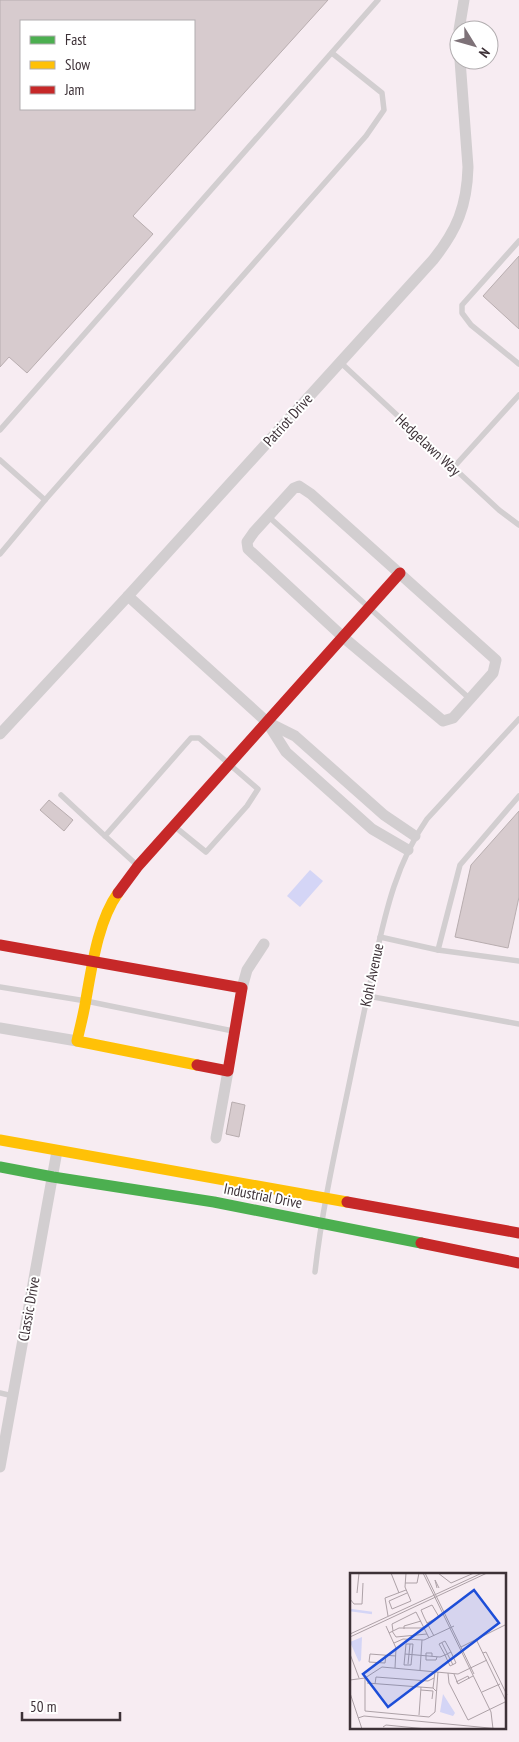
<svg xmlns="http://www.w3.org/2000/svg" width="519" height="1742" viewBox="0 0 519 1742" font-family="'PT Sans Narrow',sans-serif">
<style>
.water{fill:#d4d5f6}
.building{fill:#d7cbce;stroke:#b8adaf;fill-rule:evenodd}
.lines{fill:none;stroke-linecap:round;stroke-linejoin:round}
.lane{stroke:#d2ced0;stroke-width:5.5}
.street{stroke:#d2ced0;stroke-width:11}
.fast{stroke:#4caf50;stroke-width:11}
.slow{stroke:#ffc107;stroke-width:11}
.jam{stroke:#c62828;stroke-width:11}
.labels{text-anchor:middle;stroke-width:4;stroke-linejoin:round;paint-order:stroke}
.street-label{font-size:15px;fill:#3d3137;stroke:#fff}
.inset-river{fill:none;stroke:#d4d5f6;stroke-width:2.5}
.inset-road{fill:none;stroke:#ada1a7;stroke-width:1}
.view{fill:#1d4ed8;fill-opacity:0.15;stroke:#1d4ed8;stroke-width:2.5}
.inset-edge{fill:none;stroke:#3d3137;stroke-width:2.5}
</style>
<rect width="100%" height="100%" fill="#f7ecf2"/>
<polygon class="water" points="310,870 323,881 300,907 287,896"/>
<g class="building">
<path d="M0 0H328L133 216 153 234 27 373 9 357 0 367ZM21 21H194V109H21Z"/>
<polygon points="519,256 519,329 483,296"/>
<polygon points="49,800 73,820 64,831 40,810"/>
<polygon points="519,811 519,897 508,948 455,937 471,865"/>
<polygon points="232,1102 245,1105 239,1137 226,1134"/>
</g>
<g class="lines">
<g class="lane">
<polyline points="519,241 462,305 462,313 471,325 519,364"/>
<polyline points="340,362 499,510 519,525"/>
<polyline points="0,430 378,0"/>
<polyline points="0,460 45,500"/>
<polyline points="453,468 519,395"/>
<polyline points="269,517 470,699"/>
<polyline points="0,554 45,500 366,136 384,110 382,93 332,53"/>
<polyline points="61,795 105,836"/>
<polyline points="138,866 105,836 191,738 199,738 258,789 247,806 206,852 174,826"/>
<polyline points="380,937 438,950 519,961"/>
<polyline points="438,950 460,865 519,796"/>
<polyline points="0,987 86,1001 233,1031"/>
<polyline points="368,996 519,1024"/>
<path d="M315 1272C323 1200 340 1130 354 1060 361 1027 368 993 375 960 386 910 397 862 427 819L519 719"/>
<polyline points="0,1393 13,1396"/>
</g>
<g class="street">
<polyline points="459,30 464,0"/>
<polygon points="299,486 311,494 496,660 493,673 453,718 443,721 343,637 248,549 247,542 254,532 294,488"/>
<polyline points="128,596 267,722 286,752 372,829 408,850"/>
<polyline points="269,723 295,736 384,815 415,836"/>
<path d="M0 734 128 596 433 260C457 230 467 206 468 167L460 60"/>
<polyline points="242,988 247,970 264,944"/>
<polyline points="0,1028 77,1041"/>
<polyline points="216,1138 228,1071"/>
<polyline points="0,1467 57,1151"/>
</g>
<polyline class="fast" points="0,1167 53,1177 214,1202 421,1243"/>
<g class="slow">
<path d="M118 893C98 921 92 966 86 999 84 1013 80 1027 77 1041L197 1065"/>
<polyline points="0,1140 347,1202"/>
</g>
<g class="jam">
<polyline points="118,893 138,866 400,573"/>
<polyline points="0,945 242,988 228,1071 197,1065"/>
<polyline points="347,1202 519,1233"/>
<polyline points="421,1243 519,1263"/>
</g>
</g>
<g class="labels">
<g class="street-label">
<text transform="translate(288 420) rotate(-48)" y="5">Patriot Drive</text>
<text transform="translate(428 445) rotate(43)" y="5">Hedgelawn Way</text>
<text transform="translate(372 975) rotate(-78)" y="5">Kohl Avenue</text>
<text transform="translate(263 1196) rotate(11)" y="5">Industrial Drive</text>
<text transform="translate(29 1309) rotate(-80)" y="5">Classic Drive</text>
</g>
</g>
<g transform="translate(350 1573)">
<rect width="156" height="156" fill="#f7ecf2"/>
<path d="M12 64 11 87 9 89 0 69ZM93 121 105 140 103 143 90 139Z" fill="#d4d5f6"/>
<path class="inset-river" d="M0 37 22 40"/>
<path class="inset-road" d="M41 0 49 20M56 0 55 14 61 28 42 36 39 28 57 20M73 0 141 139 143 156M75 0 124 101M88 0 101 10 124 0M55 10H67L69 0M87 15 85 7 89 15M7 20 9 0M0 26 4 31H12L13 10M38 43 35 25 56 17M77 50 89 44 82 32 71 37 74 44 77 50 84 63M36 53 46 75 45 95M54 56V53L71 48M42 58 46 64 77 61M43 58 42 51 66 39 74 55M39 60 49 55H74L79 65M0 61 132 0M0 64 137 0M126 66 156 128M44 70 53 66 74 67 104 53M92 70 103 92M56 71H63L61 92H54ZM111 74 157 51M133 80 136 79 157 122M0 81 9 105M55 81 90 84 95 82 101 79 95 68 89 71 95 82 100 93 106 90 101 79M36 82 35 90 19 89 20 81 46 83M82 83V80H76V87H86L87 84M58 91 60 71M70 97 72 67M98 100 99 110 118 147 157 128M104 101 108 111 123 103M15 105V138L79 144 85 139 88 99M0 107 15 105 32 94 108 101 137 87M106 109 118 103 119 106M17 110 83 115 86 118M25 111 26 104 78 108 84 105M83 115 85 99M71 117 83 118 82 126M132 119 150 111M0 120 12 156M69 142 71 114M8 145 14 143 150 156M33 154 36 152 77 156"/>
<path class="view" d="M124 17 149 50 38 134 13 101Z"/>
<rect width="156" height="156" class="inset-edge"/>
</g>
<rect x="20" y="20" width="175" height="90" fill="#ffffff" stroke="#b1adaf"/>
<rect x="30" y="36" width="25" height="8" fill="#4caf50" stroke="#b1adaf"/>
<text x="65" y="45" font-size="15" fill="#3d3137">Fast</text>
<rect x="30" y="61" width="25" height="8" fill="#ffc107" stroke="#b1adaf"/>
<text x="65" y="70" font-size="15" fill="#3d3137">Slow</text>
<rect x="30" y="86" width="25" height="8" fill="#c62828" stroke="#b1adaf"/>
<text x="65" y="95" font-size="15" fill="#3d3137">Jam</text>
<g transform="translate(474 45) rotate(127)"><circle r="24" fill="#ffffff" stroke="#b1adaf"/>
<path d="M0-4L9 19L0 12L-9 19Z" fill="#7e7278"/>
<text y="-8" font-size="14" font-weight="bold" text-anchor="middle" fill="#3d3137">N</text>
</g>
<path d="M22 1712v8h98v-8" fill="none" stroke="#3d3137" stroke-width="2.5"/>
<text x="30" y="1712" font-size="15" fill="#3d3137" stroke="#ffffff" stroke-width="4" paint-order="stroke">50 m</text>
</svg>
